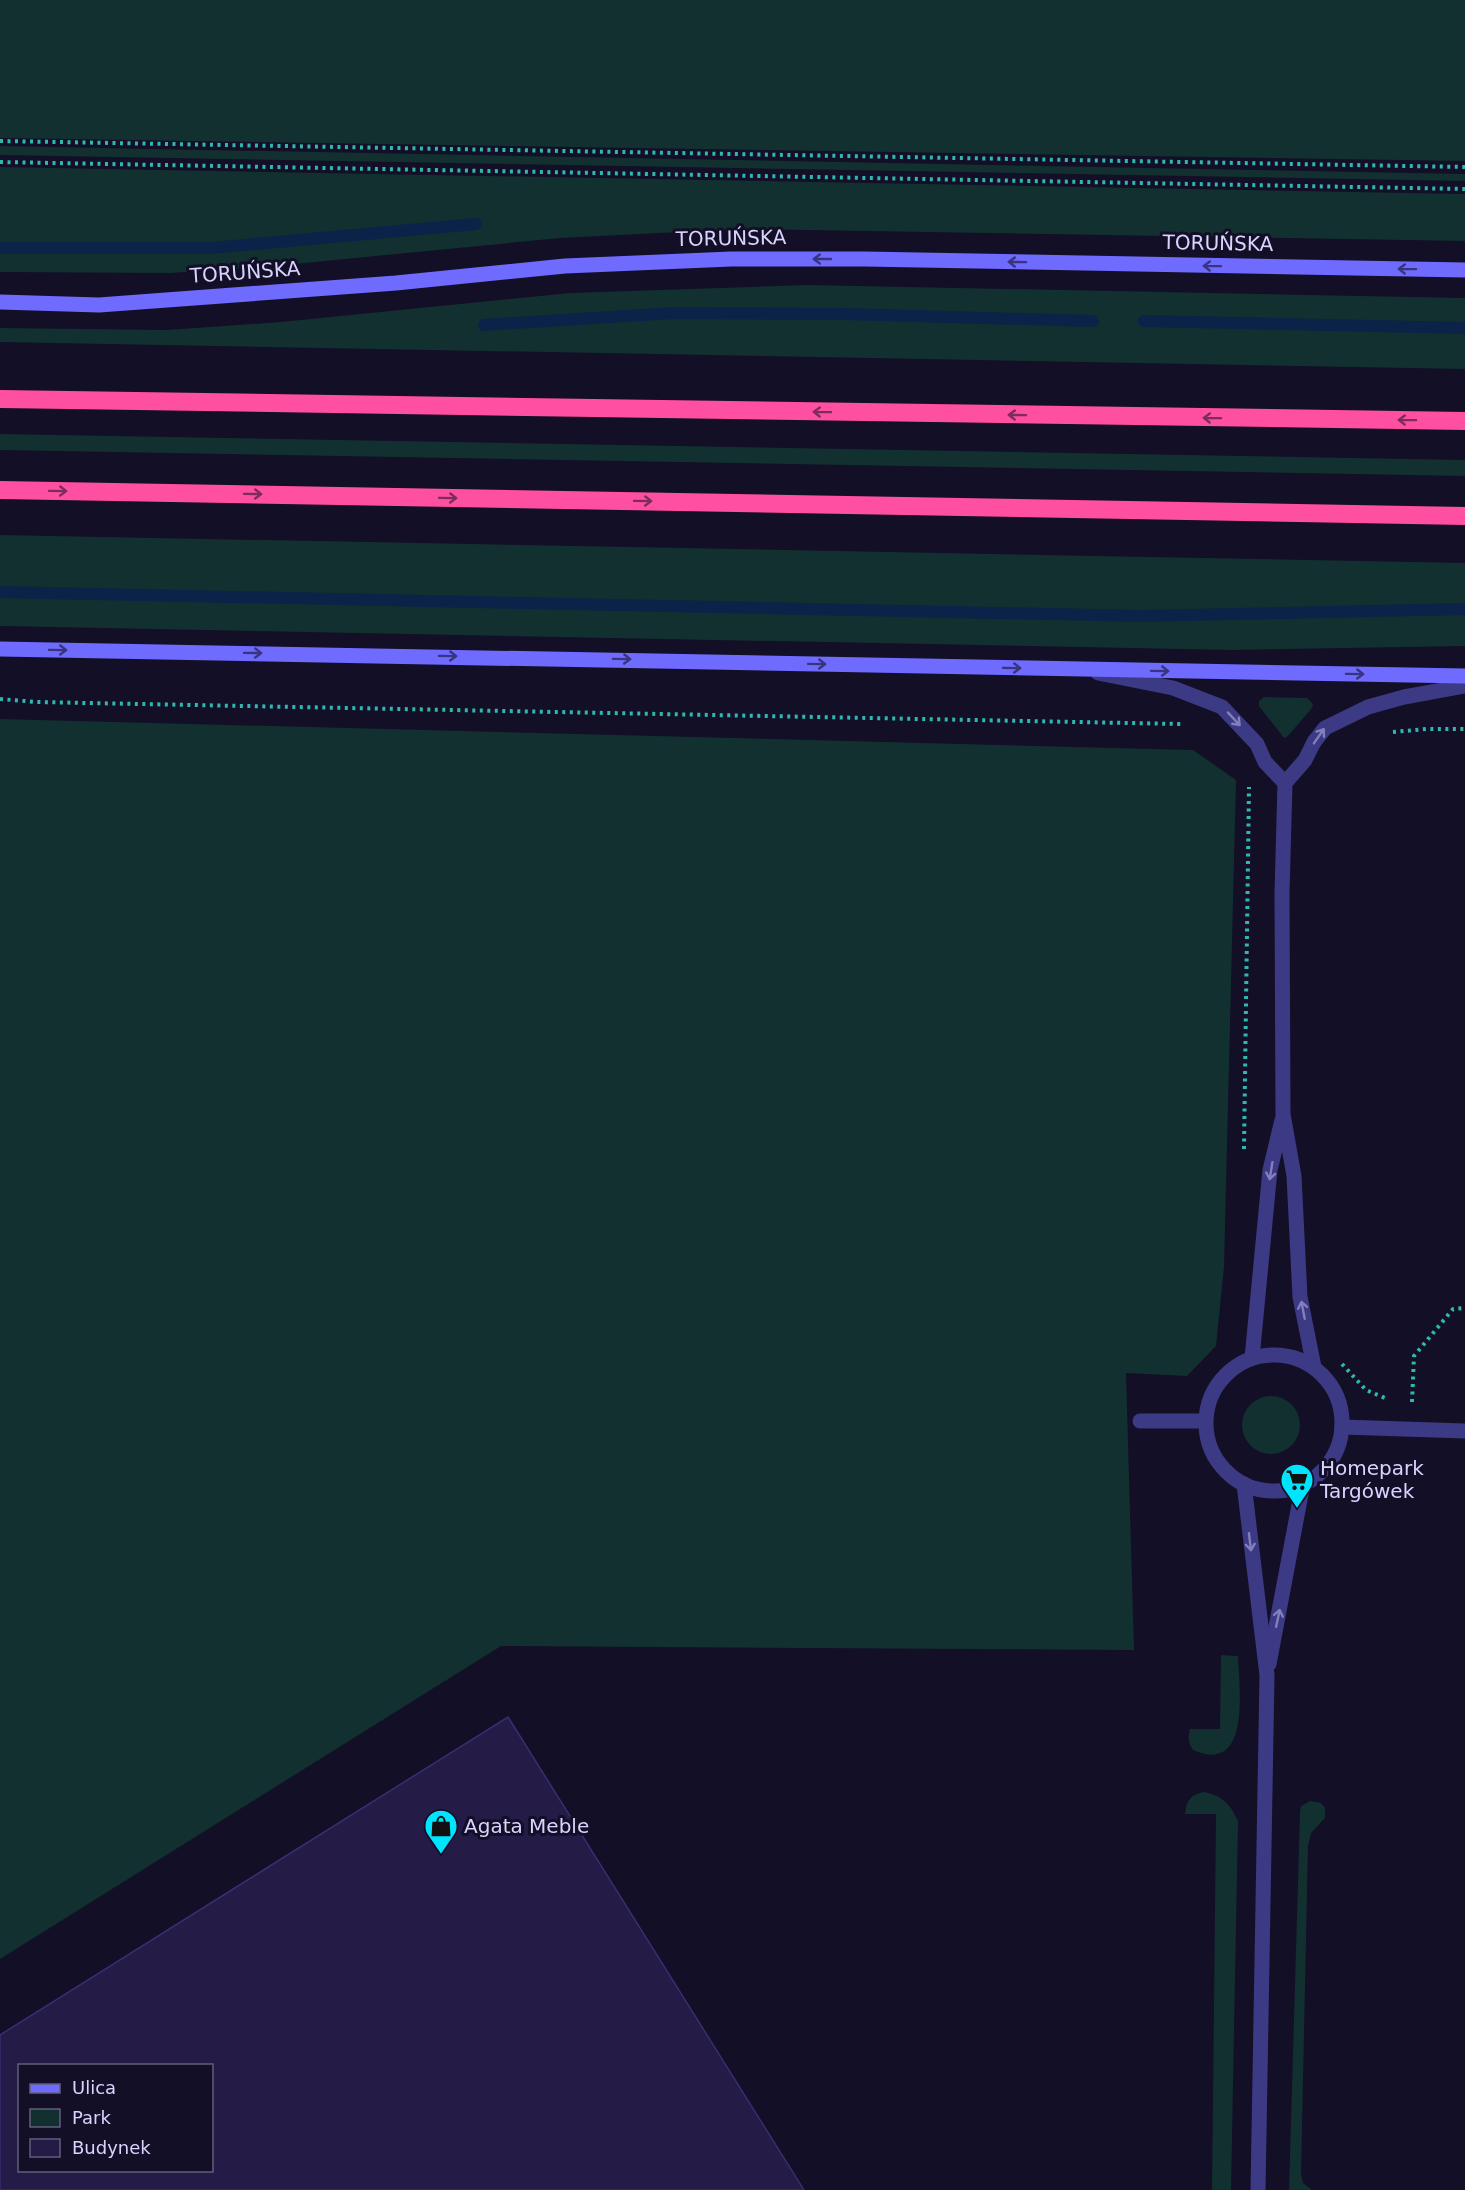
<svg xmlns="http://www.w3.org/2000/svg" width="1465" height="2190" viewBox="0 0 1465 2190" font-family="'DejaVu Sans',sans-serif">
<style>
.green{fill:#12302f}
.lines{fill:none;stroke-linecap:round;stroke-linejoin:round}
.stream{stroke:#0c2248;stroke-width:12}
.building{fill:#241b47;stroke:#3b2d73;stroke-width:1.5;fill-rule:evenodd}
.path{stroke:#2fb8b0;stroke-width:4;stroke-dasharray:3 4.5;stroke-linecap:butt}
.service{stroke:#3d3a85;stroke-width:15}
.minor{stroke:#3d3a85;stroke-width:15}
.secondary{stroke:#6f6bff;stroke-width:15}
.motorway{stroke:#ff4fa3;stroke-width:18}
.oneway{stroke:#38347d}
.oneway2{stroke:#7d2c5e}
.oneway3{stroke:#837fbc}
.labels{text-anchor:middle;stroke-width:6;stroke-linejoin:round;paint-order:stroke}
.street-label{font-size:20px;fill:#d9d4ff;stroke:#130f26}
.poi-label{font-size:20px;fill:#d9d4ff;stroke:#130f26;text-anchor:start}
</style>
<rect width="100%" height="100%" fill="#130f26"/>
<g class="green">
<polygon points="0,0 1465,0 1465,161 0,138"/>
<polygon points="0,146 1465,174 1465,181 0,155"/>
<polygon points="0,167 1465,194 1465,241 740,229 560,238 253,268 169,273 0,272"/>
<polygon points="808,285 1465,298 1465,369 0,342 0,328 167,330 281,322 570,293"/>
<polygon points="0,434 1465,460 1465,476 0,450"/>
<polygon points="0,535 1465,563 1465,646 1232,650 0,626"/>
<polygon points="1264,697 1307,698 1313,704 1312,708 1288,736 1284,738 1259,706 1259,701"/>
<polygon points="0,719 1193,750 1236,780 1224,1267 1216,1346 1187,1376 1126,1373 1134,1650 501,1646 0,1959"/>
<circle cx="1271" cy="1425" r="29"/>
<path d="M1221 1655 1238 1656C1239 1686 1252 1776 1193 1750 1188 1742 1188 1738 1190 1729H1220Z"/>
<path d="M1204 1792C1223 1796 1230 1804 1238 1821L1231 2190H1212L1216 1814H1185C1187 1800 1190 1795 1204 1792Z"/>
<polygon points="1310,1801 1321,1803 1325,1808 1325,1818 1311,1833 1308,1846 1301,2174 1303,2183 1312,2190 1289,2190 1300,1813 1301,1806"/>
</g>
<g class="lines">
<g class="stream">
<polyline points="0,248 211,248 476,224"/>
<polyline points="1144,321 1465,328"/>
<polyline points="484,325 673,313 844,314 1093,321"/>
<polyline points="0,592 1141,616 1465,609"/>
</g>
</g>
<path class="building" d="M508 1717 804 2190H0V2035ZM20 2066H212V2170H20Z"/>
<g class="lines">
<g class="path">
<polyline points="0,141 1465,167"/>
<polyline points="0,162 1465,189"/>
<polyline points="0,699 36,702 1181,724"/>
<polyline points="1393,732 1426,729 1465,729"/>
<polyline points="1244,1149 1249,787"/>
<polyline points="1342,1364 1366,1390 1385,1398"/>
<polyline points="1412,1402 1414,1356 1453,1309 1465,1308"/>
</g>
<g class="service">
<polyline points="1140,1421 1205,1421"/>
<polyline points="1244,1484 1267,1675 1258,2190"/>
<polyline points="1269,1664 1303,1484"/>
</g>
<g class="minor">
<polyline points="1098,673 1173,688 1222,707 1257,744 1265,762 1285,783"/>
<circle cx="1274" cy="1423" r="68"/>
<polyline points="1252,1358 1270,1170 1282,1120"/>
<polyline points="1314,1367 1300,1297 1294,1176 1283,1114 1282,893 1285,783 1305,760 1314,742 1325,728 1368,707 1404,697 1465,686"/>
<polyline points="1342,1427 1465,1431"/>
</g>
<g class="secondary">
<polyline points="0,302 99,305 396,283 565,266 731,259 864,259 1465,270"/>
<polyline points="0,649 1465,676"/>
</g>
<g class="motorway">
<polyline points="0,399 1465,421"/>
<polyline points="0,490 1465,516"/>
</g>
</g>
<defs><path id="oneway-shaft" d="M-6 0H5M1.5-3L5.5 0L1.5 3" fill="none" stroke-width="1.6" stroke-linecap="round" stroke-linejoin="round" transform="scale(1.5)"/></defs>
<g class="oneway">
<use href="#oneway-shaft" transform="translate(822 259) rotate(-180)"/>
<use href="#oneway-shaft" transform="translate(1017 262) rotate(-179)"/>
<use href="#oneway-shaft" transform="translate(1212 266) rotate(-179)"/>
<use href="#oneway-shaft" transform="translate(1407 269) rotate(-179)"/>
<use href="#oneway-shaft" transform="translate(58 650) rotate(1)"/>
<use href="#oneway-shaft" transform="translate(253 653) rotate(1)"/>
<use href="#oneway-shaft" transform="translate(448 656) rotate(1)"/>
<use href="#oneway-shaft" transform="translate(622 659) rotate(1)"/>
<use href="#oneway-shaft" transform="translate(817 664) rotate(1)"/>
<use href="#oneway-shaft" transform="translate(1012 668) rotate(1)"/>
<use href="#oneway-shaft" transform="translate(1160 671) rotate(1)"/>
<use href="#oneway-shaft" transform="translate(1355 674) rotate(1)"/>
</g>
<g class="oneway2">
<use href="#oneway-shaft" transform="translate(822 412) rotate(-179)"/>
<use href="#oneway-shaft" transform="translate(1017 415) rotate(-179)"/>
<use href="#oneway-shaft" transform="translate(1212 418) rotate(-179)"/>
<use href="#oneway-shaft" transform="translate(1407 420) rotate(-179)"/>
<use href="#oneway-shaft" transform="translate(58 491) rotate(1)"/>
<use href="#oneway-shaft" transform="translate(253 494) rotate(1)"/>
<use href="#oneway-shaft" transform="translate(448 498) rotate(1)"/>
<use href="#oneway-shaft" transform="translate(643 501) rotate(1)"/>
</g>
<g class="oneway3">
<use href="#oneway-shaft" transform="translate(1234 719) rotate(47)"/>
<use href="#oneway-shaft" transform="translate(1319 736) rotate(-55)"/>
<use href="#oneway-shaft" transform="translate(1271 1171) rotate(99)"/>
<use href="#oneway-shaft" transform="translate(1303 1310) rotate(-101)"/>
<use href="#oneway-shaft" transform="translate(1250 1542) rotate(83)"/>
<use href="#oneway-shaft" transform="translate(1278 1618) rotate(-78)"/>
</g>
<defs>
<g id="supermarket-pin" transform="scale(1.725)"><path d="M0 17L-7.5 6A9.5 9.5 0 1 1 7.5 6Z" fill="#00e5ff" stroke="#130f26"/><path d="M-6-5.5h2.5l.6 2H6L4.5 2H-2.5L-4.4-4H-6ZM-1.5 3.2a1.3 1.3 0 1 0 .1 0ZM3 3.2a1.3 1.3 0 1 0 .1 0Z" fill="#111"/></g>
<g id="shop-pin" transform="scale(1.725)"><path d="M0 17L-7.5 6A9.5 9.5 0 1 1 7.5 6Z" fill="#00e5ff" stroke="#130f26"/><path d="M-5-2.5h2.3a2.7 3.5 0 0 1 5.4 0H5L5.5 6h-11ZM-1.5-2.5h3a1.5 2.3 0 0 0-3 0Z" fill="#111"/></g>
</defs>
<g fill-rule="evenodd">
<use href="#supermarket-pin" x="1297" y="1480"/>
<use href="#shop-pin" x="441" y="1826"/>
</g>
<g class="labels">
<g class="street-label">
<text transform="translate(731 238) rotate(-1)" y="7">TORUŃSKA</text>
<text transform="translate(1218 243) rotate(1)" y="7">TORUŃSKA</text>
<text transform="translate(245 272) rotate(-4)" y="7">TORUŃSKA</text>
</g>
<g class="poi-label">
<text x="1320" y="1475">Homepark<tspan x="1320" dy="23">Targówek</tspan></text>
<text x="464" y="1833">Agata Meble</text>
</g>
</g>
<rect x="18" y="2064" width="195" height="108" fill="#130f26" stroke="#625e7d" stroke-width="1.5"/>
<rect x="30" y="2084" width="30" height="9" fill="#6f6bff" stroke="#625e7d" stroke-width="1.5"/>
<text x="72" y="2094" font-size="18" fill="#d9d4ff">Ulica</text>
<rect x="30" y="2109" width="30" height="18" fill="#12302f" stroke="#625e7d" stroke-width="1.5"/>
<text x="72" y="2124" font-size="18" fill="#d9d4ff">Park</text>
<rect x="30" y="2139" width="30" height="18" fill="#241b47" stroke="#625e7d" stroke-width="1.5"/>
<text x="72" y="2154" font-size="18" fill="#d9d4ff">Budynek</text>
</svg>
